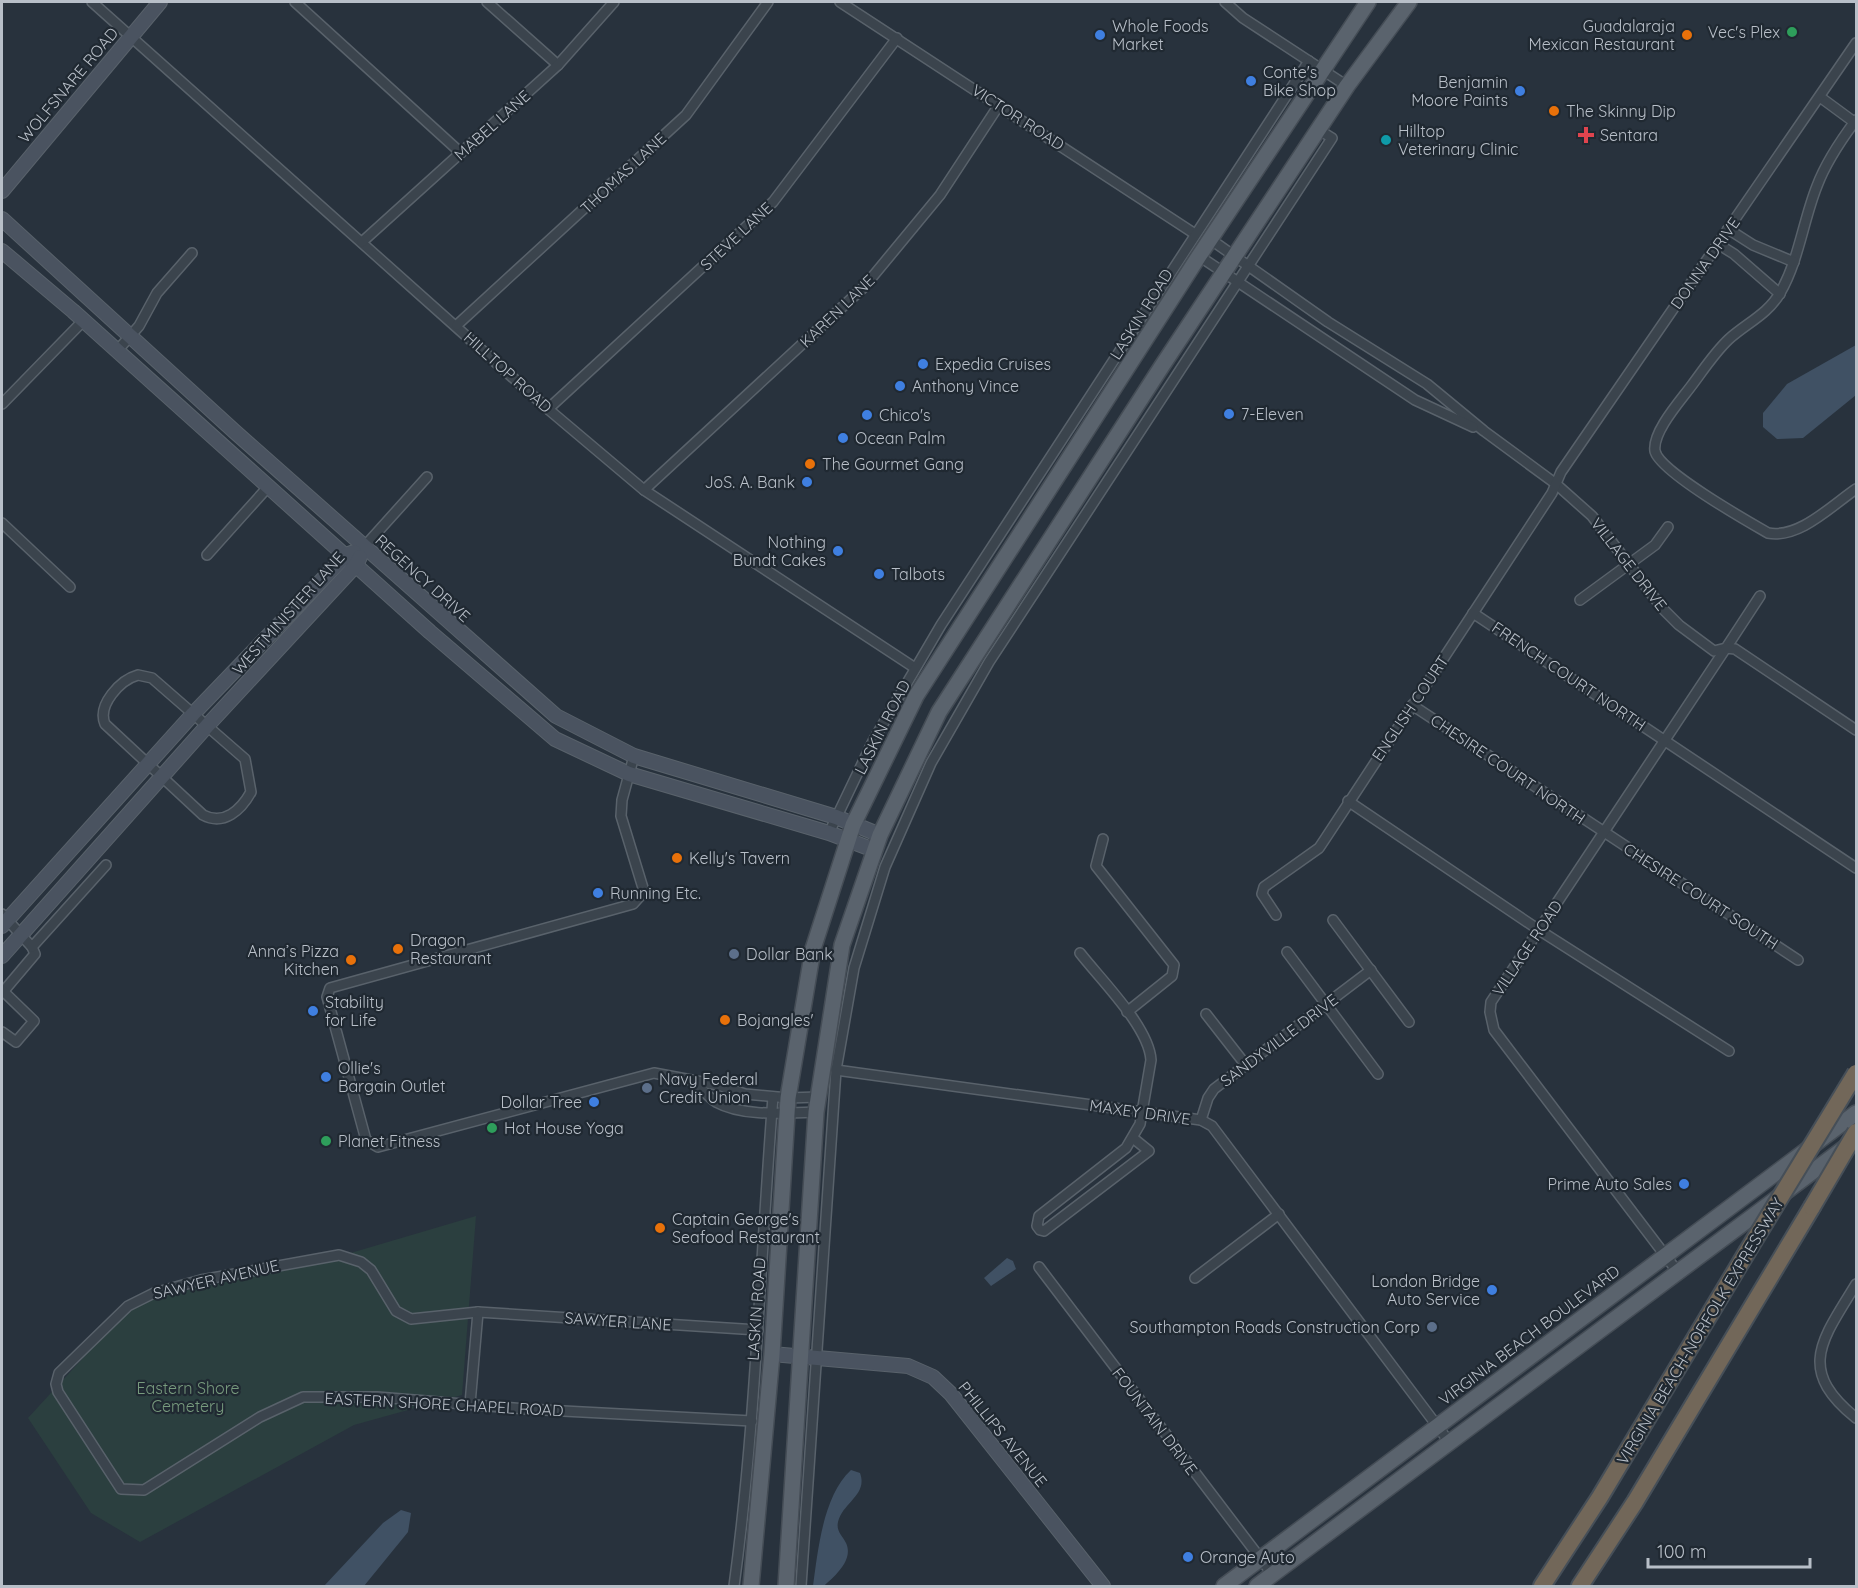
<svg xmlns="http://www.w3.org/2000/svg" width="1858" height="1588" viewBox="0 0 1858 1588" font-family="Quicksand,sans-serif">
<style>
.green{fill:#2b3f3f}
.water{fill:#405164}
.lines{fill:none;stroke-linecap:round;stroke-linejoin:round}
.street-casing{stroke:#59626b;stroke-width:12}
.secondary-casing{stroke:#59626b;stroke-width:16}
.primary-casing{stroke:#454d56;stroke-width:18}
.highway-casing{stroke:#464f58;stroke-width:20}
.street{stroke:#3b444d;stroke-width:9}
.secondary{stroke:#4a5360;stroke-width:14}
.primary{stroke:#5a636d;stroke-width:15}
.highway{stroke:#726759;stroke-width:16}
.highway-bridge-casing{stroke:#464f58;stroke-width:20;stroke-linecap:butt}
.highway-bridge{stroke:#726759;stroke-width:16}
.leisure-dot{fill:#2e9e5b;stroke:#202932;stroke-width:2}
.shop-dot{fill:#3f7fe0;stroke:#202932;stroke-width:2}
.food-dot{fill:#e8710a;stroke:#202932;stroke-width:2}
.health-dot{fill:#e0444e;stroke:#202932;stroke-width:2}
.culture-dot{fill:#0f9aa8;stroke:#202932;stroke-width:2}
.service-dot{fill:#5c6f8a;stroke:#202932;stroke-width:2}
.labels{text-anchor:middle;stroke-width:4.5;stroke-linejoin:round;paint-order:stroke}
.poi-label{font-size:16px;fill:#b8bfc8;stroke:#202932;text-anchor:start}
.street-label{font-size:16px;fill:#b8bfc8;stroke:#202932}
.park-label{font-size:16px;fill:#789b7e;stroke:#202932}
</style>
<rect width="100%" height="100%" fill="#28323d"/>
<polygon class="green" points="476,1216 462,1395 354,1425 140,1542 91,1513 28,1418 127,1310 156,1297 327,1260"/>
<g class="water">
<polygon points="1856,345 1856,395 1803,438 1777,439 1763,427 1763,413 1787,384"/>
<polygon points="1007,1258 1013,1261 1016,1269 991,1286 984,1278"/>
<path d="M851 1470 860 1473C868 1495 843 1502 838 1522 836 1531 842 1535 846 1543 854 1560 835 1576 824 1586H813C818 1550 823 1496 851 1470Z"/>
<polygon points="401,1510 411,1513 408,1532 364,1586 324,1586 383,1523"/>
</g>
<g class="lines">
<g class="street-casing">
<g id="street">
<polyline points="92,2 548,409 644,490 915,668"/>
<polyline points="295,2 461,153"/>
<polyline points="487,2 558,65"/>
<polyline points="840,2 1195,234"/>
<polyline points="1225,2 1243,18 1347,86"/>
<polyline points="1820,97 1854,122"/>
<path d="M1856 120C1841 140 1826 162 1817 186 1803 221 1799 260 1780 293 1768 314 1747 323 1729 339 1715 352 1704 369 1692 385 1681 400 1652 432 1655 451 1659 471 1747 521 1768 533 1799 539 1831 506 1856 489"/>
<polyline points="1728,229 1753,245 1794,262"/>
<polyline points="1210,239 1328,322 1427,384 1484,431 1556,484 1592,516 1663,609 1679,625 1714,651 1726,648 1760,596"/>
<polyline points="362,242 558,65 614,2"/>
<polyline points="1718,244 1734,254 1780,294"/>
<polyline points="1199,256 1415,400 1473,427"/>
<polyline points="457,325 686,115 768,2"/>
<polyline points="117,351 139,326 157,293 192,253"/>
<polyline points="2,404 83,321"/>
<polyline points="548,409 773,202 897,38"/>
<polyline points="644,490 864,287 940,195 999,105"/>
<polyline points="2,523 70,587"/>
<polyline points="364,547 427,477"/>
<polyline points="207,555 268,487"/>
<polyline points="1580,600 1655,545 1668,527"/>
<polyline points="1473,613 1856,868"/>
<path d="M138 675 152 678 245 759 251 792C241 810 224 826 203 815L105 724C97 705 120 680 138 675Z"/>
<polyline points="1412,705 1798,960"/>
<polyline points="634,756 622,800 621,816 643,888 642,894 633,904 330,988 327,997 366,1140 378,1147 654,1073 718,1085 745,1094 788,1098 818,1097"/>
<polyline points="1348,801 1539,930 1729,1051"/>
<polyline points="829,833 873,741 941,625 1309,61"/>
<polyline points="1103,839 1096,866 1174,965 1172,976 1127,1012"/>
<polyline points="2,914 32,947 35,954 2,993"/>
<polyline points="1276,915 1262,894 1264,887 1319,848 1325,839 1552,493 1561,472 1856,43"/>
<polyline points="1333,920 1409,1022"/>
<polyline points="32,947 106,865"/>
<polyline points="1287,952 1378,1074"/>
<path d="M1080 953C1101 980 1149 1027 1151 1060L1140 1124 1126 1148 1039 1216 1037 1226 1040 1230 1044 1231 1149 1151 1133 1138"/>
<polyline points="1206,1014 1245,1064"/>
<polyline points="2,1032 16,1042 34,1021 3,991"/>
<polyline points="836,1070 1201,1120 1212,1126 1450,1443"/>
<path d="M694 1082C701 1088 708 1097 716 1102 743 1117 785 1113 816 1112"/>
<polyline points="1201,1120 1208,1098 1214,1089 1371,970"/>
<polyline points="1039,1267 1273,1575"/>
<polyline points="1677,1271 1494,1030 1490,1012 1491,1002 1726,648 1735,649 1856,730"/>
<polyline points="1195,1278 1279,1214"/>
<path d="M1856 1284C1823 1339 1795 1369 1856 1418"/>
<polyline points="470,1404 478,1312"/>
<polyline points="752,1421 526,1409 377,1397 303,1397 260,1417 144,1490 121,1489 58,1392 56,1384 59,1373 128,1306 154,1293 201,1280 339,1255 361,1262 371,1270 396,1311 411,1319 478,1312 758,1330"/>
<path d="M734 1586C756 1424 760 1260 773 1097"/>
<polyline points="801,1586 836,1070 854,968 885,867 931,763 989,662 1332,138 1319,130"/>
</g>
</g>
<g class="secondary-casing">
<g id="secondary">
<polyline points="2,191 160,2"/>
<polyline points="2,219 234,431 556,716 634,756 836,817 880,835"/>
<polyline points="2,251 73,311 430,632 555,739 629,774 829,833 874,850"/>
<polyline points="2,926 193,714 346,555 354,552"/>
<polyline points="2,956 207,726 356,565 360,557"/>
<polyline points="772,1354 908,1366 933,1377 951,1394 1103,1586"/>
</g>
</g>
<g class="primary-casing">
<g id="primary">
<polyline points="751,1586 772,1354 788,1098 813,949 853,825 916,696 1199,256 1368,2"/>
<polyline points="786,1586 816,1112 842,945 880,835 939,712 1162,366 1347,86 1409,2"/>
<polyline points="1224,1586 1856,1113"/>
<polyline points="1257,1586 1847,1146"/>
</g>
</g>
<g class="highway-casing">
<g id="highway">
<polyline points="1542,1586 1600,1497 1747,1252"/>
<polyline points="1580,1586 1635,1502 1812,1207"/>
</g>
</g>
<use href="#street" class="street"/>
<use href="#secondary" class="secondary"/>
<use href="#primary" class="primary"/>
<use href="#highway" class="highway"/>
<g class="highway-bridge-casing">
<g id="highway-bridge">
<polyline points="1812,1207 1856,1132"/>
<polyline points="1747,1252 1856,1073"/>
</g>
</g>
<use href="#highway-bridge" class="highway-bridge"/>
</g>
<g class="leisure-dot">
<circle cx="1792" cy="32" r="6"/>
<circle cx="492" cy="1128" r="6"/>
<circle cx="326" cy="1141" r="6"/>
</g>
<g class="shop-dot">
<circle cx="1100" cy="35" r="6"/>
<circle cx="1251" cy="81" r="6"/>
<circle cx="1520" cy="91" r="6"/>
<circle cx="923" cy="364" r="6"/>
<circle cx="900" cy="386" r="6"/>
<circle cx="1229" cy="414" r="6"/>
<circle cx="867" cy="415" r="6"/>
<circle cx="843" cy="438" r="6"/>
<circle cx="807" cy="482" r="6"/>
<circle cx="838" cy="551" r="6"/>
<circle cx="879" cy="574" r="6"/>
<circle cx="598" cy="893" r="6"/>
<circle cx="313" cy="1011" r="6"/>
<circle cx="326" cy="1077" r="6"/>
<circle cx="594" cy="1102" r="6"/>
<circle cx="1684" cy="1184" r="6"/>
<circle cx="1492" cy="1290" r="6"/>
<circle cx="1188" cy="1557" r="6"/>
</g>
<g class="food-dot">
<circle cx="1687" cy="35" r="6"/>
<circle cx="1554" cy="111" r="6"/>
<circle cx="810" cy="464" r="6"/>
<circle cx="677" cy="858" r="6"/>
<circle cx="398" cy="949" r="6"/>
<circle cx="351" cy="960" r="6"/>
<circle cx="725" cy="1020" r="6"/>
<circle cx="660" cy="1228" r="6"/>
</g>
<path class="health-dot" d="M1583 126h6v6h6v6h-6v6h-6v-6h-6v-6h6z"/>
<circle class="culture-dot" cx="1386" cy="140" r="6"/>
<g class="service-dot">
<circle cx="734" cy="954" r="6"/>
<circle cx="647" cy="1088" r="6"/>
<circle cx="1432" cy="1327" r="6"/>
</g>
<g class="labels">
<g class="poi-label">
<text x="1112" y="32">Whole Foods<tspan x="1112" dy="18">Market</tspan></text>
<text x="1675" y="32" text-anchor="end">Guadalaraja<tspan x="1675" dy="18">Mexican Restaurant</tspan></text>
<text x="1780" y="38" text-anchor="end">Vec's Plex</text>
<text x="1263" y="78">Conte's<tspan x="1263" dy="18">Bike Shop</tspan></text>
<text x="1508" y="88" text-anchor="end">Benjamin<tspan x="1508" dy="18">Moore Paints</tspan></text>
<text x="1566" y="117">The Skinny Dip</text>
<text x="1398" y="137">Hilltop<tspan x="1398" dy="18">Veterinary Clinic</tspan></text>
<text x="1600" y="141">Sentara</text>
<text x="935" y="370">Expedia Cruises</text>
<text x="912" y="392">Anthony Vince</text>
<text x="1241" y="420">7-Eleven</text>
<text x="879" y="421">Chico's</text>
<text x="855" y="444">Ocean Palm</text>
<text x="822" y="470">The Gourmet Gang</text>
<text x="795" y="488" text-anchor="end">JoS. A. Bank</text>
<text x="826" y="548" text-anchor="end">Nothing<tspan x="826" dy="18">Bundt Cakes</tspan></text>
<text x="891" y="580">Talbots</text>
<text x="689" y="864">Kelly's Tavern</text>
<text x="610" y="899">Running Etc.</text>
<text x="410" y="946">Dragon<tspan x="410" dy="18">Restaurant</tspan></text>
<text x="339" y="957" text-anchor="end">Anna’s Pizza<tspan x="339" dy="18">Kitchen</tspan></text>
<text x="746" y="960">Dollar Bank</text>
<text x="325" y="1008">Stability<tspan x="325" dy="18">for Life</tspan></text>
<text x="737" y="1026">Bojangles'</text>
<text x="338" y="1074">Ollie's<tspan x="338" dy="18">Bargain Outlet</tspan></text>
<text x="659" y="1085">Navy Federal<tspan x="659" dy="18">Credit Union</tspan></text>
<text x="582" y="1108" text-anchor="end">Dollar Tree</text>
<text x="504" y="1134">Hot House Yoga</text>
<text x="338" y="1147">Planet Fitness</text>
<text x="1672" y="1190" text-anchor="end">Prime Auto Sales</text>
<text x="672" y="1225">Captain George's<tspan x="672" dy="18">Seafood Restaurant</tspan></text>
<text x="1480" y="1287" text-anchor="end">London Bridge<tspan x="1480" dy="18">Auto Service</tspan></text>
<text x="1420" y="1333" text-anchor="end">Southampton Roads Construction Corp</text>
<text x="1200" y="1563">Orange Auto</text>
</g>
<g class="street-label">
<text transform="translate(68 85) rotate(-50)" y="6">WOLFSNARE ROAD</text>
<text transform="translate(1018 117) rotate(33)" y="6">VICTOR ROAD</text>
<text transform="translate(492 125) rotate(-42)" y="6">MABEL LANE</text>
<text transform="translate(623 173) rotate(-43)" y="6">THOMAS LANE</text>
<text transform="translate(736 236) rotate(-43)" y="6">STEVE LANE</text>
<text transform="translate(1705 263) rotate(-55)" y="6">DONNA DRIVE</text>
<text transform="translate(837 311) rotate(-44)" y="6">KAREN LANE</text>
<text transform="translate(1141 314) rotate(-58)" y="6">LASKIN ROAD</text>
<text transform="translate(508 372) rotate(42)" y="6">HILLTOP ROAD</text>
<text transform="translate(1629 564) rotate(52)" y="6">VILLAGE DRIVE</text>
<text transform="translate(423 578) rotate(42)" y="6">REGENCY DRIVE</text>
<text transform="translate(288 613) rotate(-48)" y="6">WESTMINISTER LANE</text>
<text transform="translate(1569 676) rotate(34)" y="6">FRENCH COURT NORTH</text>
<text transform="translate(1410 708) rotate(-56)" y="6">ENGLISH COURT</text>
<text transform="translate(882 727) rotate(-63)" y="6">LASKIN ROAD</text>
<text transform="translate(1508 769) rotate(34)" y="6">CHESIRE COURT NORTH</text>
<text transform="translate(1701 896) rotate(33)" y="6">CHESIRE COURT SOUTH</text>
<text transform="translate(1527 948) rotate(-56)" y="6">VILLAGE ROAD</text>
<text transform="translate(1279 1040) rotate(-37)" y="6">SANDYVILLE DRIVE</text>
<text transform="translate(1140 1112) rotate(8)" y="6">MAXEY DRIVE</text>
<text transform="translate(216 1279) rotate(-13)" y="6">SAWYER AVENUE</text>
<text transform="translate(756 1309) rotate(-86)" y="6">LASKIN ROAD</text>
<text transform="translate(618 1321) rotate(4)" y="6">SAWYER LANE</text>
<text transform="translate(1700 1331) rotate(-59)" y="6">VIRGINIA BEACH-NORFOLK EXPRESSWAY</text>
<text transform="translate(1529 1335) rotate(-37)" y="6">VIRGINIA BEACH BOULEVARD</text>
<text transform="translate(444 1404) rotate(3)" y="6">EASTERN SHORE CHAPEL ROAD</text>
<text transform="translate(1155 1421) rotate(53)" y="6">FOUNTAIN DRIVE</text>
<text transform="translate(1003 1434) rotate(51)" y="6">PHILLIPS AVENUE</text>
</g>
<g class="park-label">
<text x="188" y="1394">Eastern Shore<tspan x="188" dy="18">Cemetery</tspan></text>
</g>
</g>
<rect width="1858" height="1588" fill="none" stroke="#b8bfc8" stroke-width="6"/>
<path d="M1648 1558v9h162v-9" fill="none" stroke="#b8bfc8" stroke-width="3"/>
<text x="1657" y="1558" font-size="18" fill="#b8bfc8" stroke="#202932" stroke-width="4.5" paint-order="stroke">100 m</text>
</svg>
